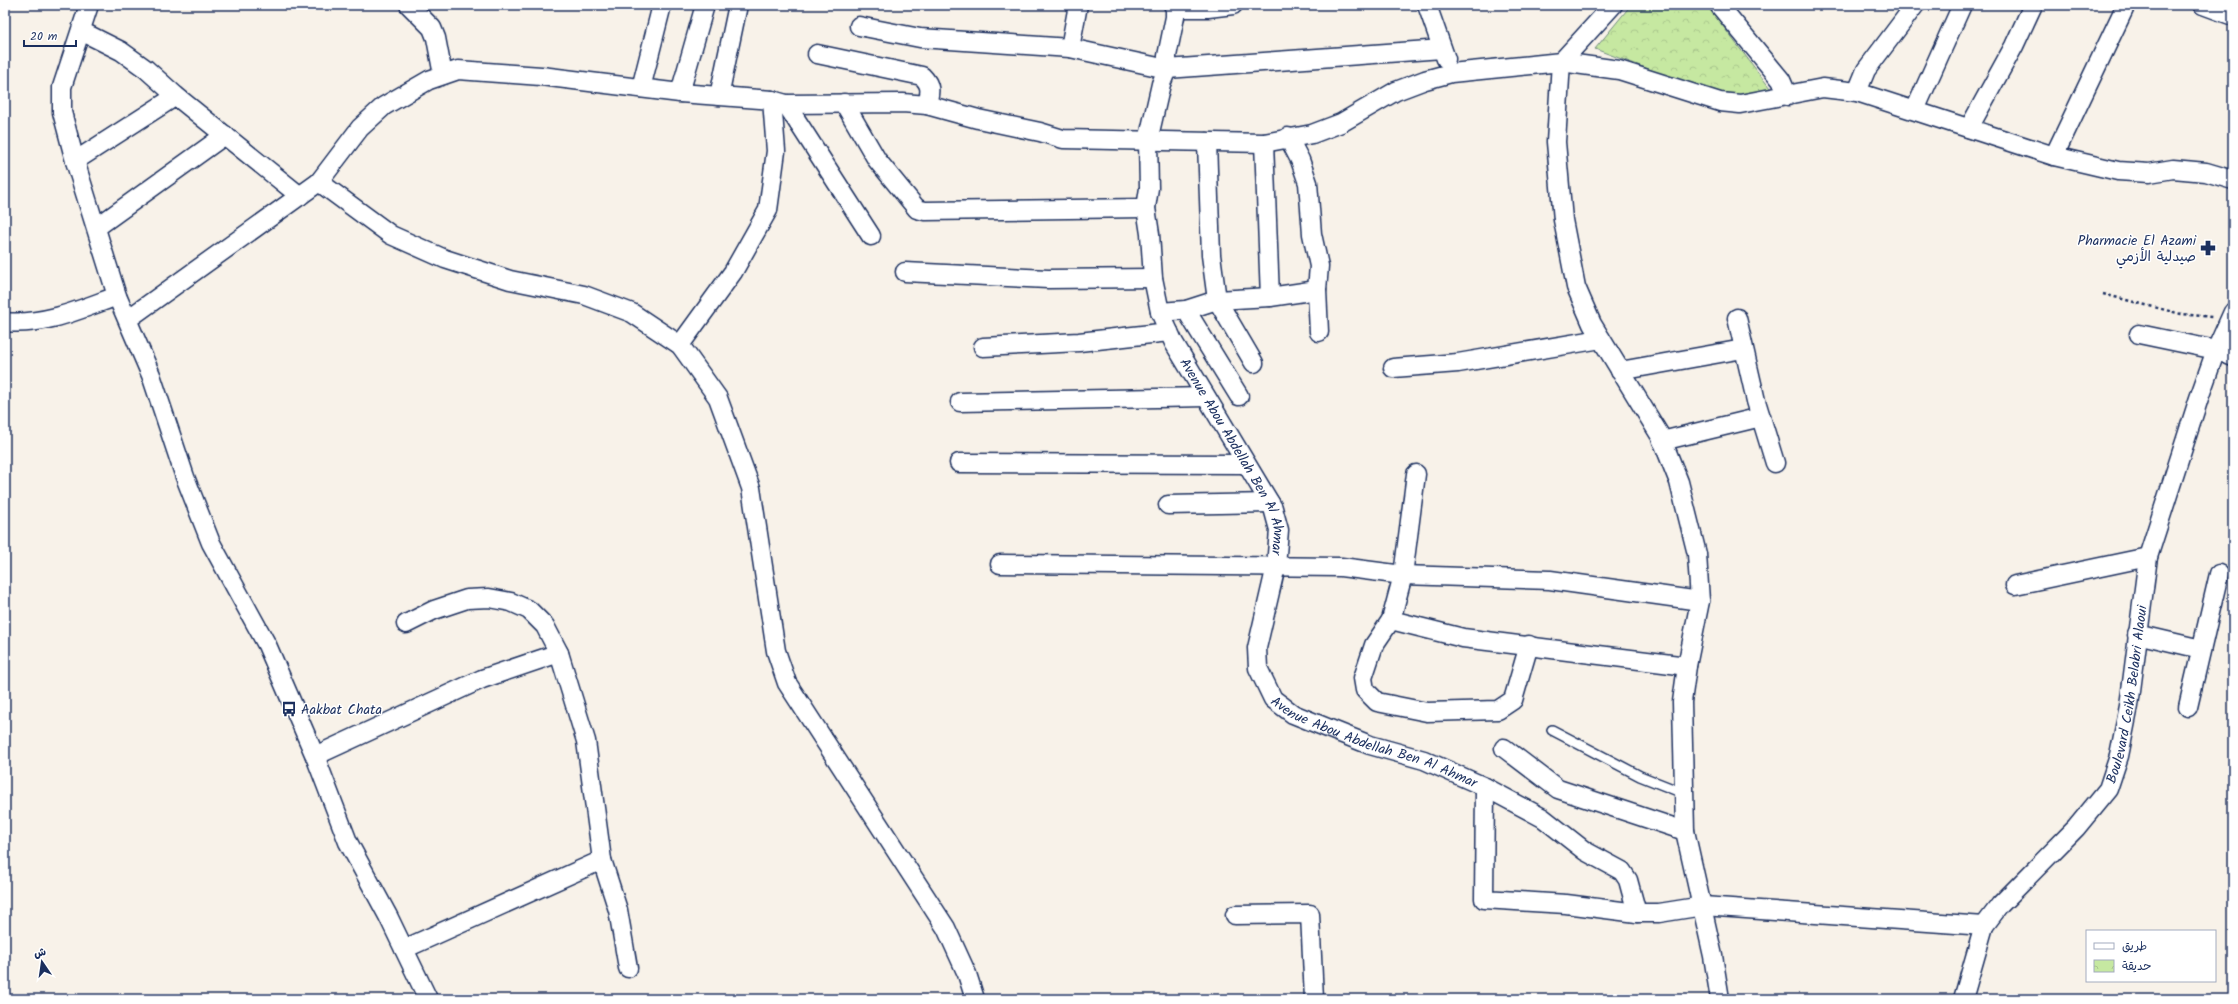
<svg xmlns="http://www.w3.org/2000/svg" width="2238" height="1004" viewBox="0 0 2238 1004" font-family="Kalam,'Playpen Sans Arabic',sans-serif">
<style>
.park{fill:url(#park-crowns);stroke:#708c80}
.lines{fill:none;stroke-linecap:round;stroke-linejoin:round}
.service-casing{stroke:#1b2f5e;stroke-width:12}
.minor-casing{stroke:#1b2f5e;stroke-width:21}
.path{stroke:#1b2f5e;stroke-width:2.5;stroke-dasharray:3 3;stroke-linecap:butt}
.service{stroke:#fff;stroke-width:9}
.minor{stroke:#fff;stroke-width:18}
.labels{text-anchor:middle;stroke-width:3;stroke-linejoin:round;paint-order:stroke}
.poi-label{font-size:14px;fill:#1b2f5e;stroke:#fff;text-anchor:end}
.street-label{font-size:14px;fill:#1b2f5e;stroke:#fff}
</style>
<defs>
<pattern id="park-crowns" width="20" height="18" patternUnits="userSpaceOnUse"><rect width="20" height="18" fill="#c6e8a1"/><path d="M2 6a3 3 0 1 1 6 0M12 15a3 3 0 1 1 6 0" fill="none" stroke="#aac78d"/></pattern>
</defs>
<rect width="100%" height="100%" fill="#f8f2e9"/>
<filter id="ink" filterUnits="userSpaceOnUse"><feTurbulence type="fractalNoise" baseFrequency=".025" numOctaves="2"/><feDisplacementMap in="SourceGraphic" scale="8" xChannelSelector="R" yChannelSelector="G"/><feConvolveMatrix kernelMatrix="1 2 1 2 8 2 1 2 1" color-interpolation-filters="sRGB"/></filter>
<g filter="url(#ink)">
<polygon class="park" points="1631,5 1712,5 1722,25 1773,92 1720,96 1595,49"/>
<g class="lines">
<g class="service-casing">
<polyline id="service" points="1552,730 1640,776 1683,793"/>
</g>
<g class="minor-casing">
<g id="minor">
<polyline points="89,5 62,87 62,112 75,161 117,296 151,375 185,477 211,543 267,645 315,756 348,842 388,916 428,999"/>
<polyline points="409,5 432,28 436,38 443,75"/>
<path id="s1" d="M1173 5 1175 8V17L1167 56V69L1161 84 1148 141 1149 188 1146 208 1150 234 1153 278 1160 312 1174 343 1273 508 1279 530 1276 566 1257 648 1258 668 1273 699 1293 714 1335 731 1370 745 1424 760 1485 787 1543 818 1585 851 1622 871 1628 880 1637 913H1659L1703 906 1984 926"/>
<polyline points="1427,5 1446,59"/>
<polyline points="1613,5 1561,62 1556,142 1563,220 1576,287 1592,324 1661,437 1679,482 1697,554 1700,601 1687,666 1682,702 1685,831 1713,956 1720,999"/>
<polyline points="1719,5 1781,80 1788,96"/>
<polyline points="2203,5 2233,16"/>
<polyline points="1175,8 1208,8 1233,5"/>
<polyline points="859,26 920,38 1070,48 1167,69 1442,49"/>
<polyline points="81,31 121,51 146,69 176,96 300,196"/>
<polyline points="1070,48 1078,5"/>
<path d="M817 54 922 76C932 86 930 92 927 105"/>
<polyline points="641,88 662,5"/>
<polyline points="1857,92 1866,70 1915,5"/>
<polyline points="680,93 705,5"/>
<polyline points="719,96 738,5"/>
<polyline points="844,103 877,160 917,209 925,211 1146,208"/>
<polyline points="786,104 871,236"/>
<polyline points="1915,110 1962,5"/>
<polyline points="1969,128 2014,46 2033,5"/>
<polyline points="1288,137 1300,160 1308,183 1312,234 1319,266 1317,290 1319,332"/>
<polyline points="1207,142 1211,255 1217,300 1254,363"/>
<polyline points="1264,143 1270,297"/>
<polyline points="2054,156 2126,5"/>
<polyline points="75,161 176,96"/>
<polyline points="319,182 391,235 445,259 510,280 584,295 632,313 680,345 718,398 751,488 776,651 787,683 946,928 967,974 975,999"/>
<polyline points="97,227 225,135"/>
<polyline points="905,272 1048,279 1153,278"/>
<polyline points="1186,310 1239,396"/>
<polyline points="1160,312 1186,310 1217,300 1270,297 1317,290"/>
<polyline points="1737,318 1756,401 1775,463"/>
<polyline points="128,319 319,182 360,128 384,106 429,80 458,70 541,76 680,93 772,100 786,104 903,103 927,105 978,119 1040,132 1063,139 1264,143 1312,134 1341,123 1396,91 1425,80 1451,73 1561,62 1619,70 1720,102 1740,104 1823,88 1857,92 2054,156 2118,171 2149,173 2173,169 2206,172 2233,180"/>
<path d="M5 322C44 326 81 309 117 296"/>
<polyline points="2139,334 2216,350 2233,357"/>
<polyline points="680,345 733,272 768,210 776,151 772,100"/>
<polyline points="983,347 1079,342 1169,332"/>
<polyline points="1393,368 1458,363 1601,339"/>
<polyline points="1620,371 1743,349"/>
<polyline points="960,402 1206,397"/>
<polyline points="1662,441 1761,417"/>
<polyline points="959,463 1246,464"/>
<polyline points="1416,474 1403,575 1391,620 1374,645 1363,678 1365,690 1377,702 1427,712 1498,710 1513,700 1529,645"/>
<polyline points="1168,505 1270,503"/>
<polyline points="1000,564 1341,567 1403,575 1550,580 1700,601"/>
<polyline points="2015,585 2148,557"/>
<polyline points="1391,620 1463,638 1687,666"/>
<polyline points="406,624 434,610 467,599 489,598 511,602 529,610 545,626 559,653 586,741 602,860 618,910 628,968"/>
<polyline points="2137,634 2201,649"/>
<polyline points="2188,707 2219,574"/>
<polyline points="1504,748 1558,789 1685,831"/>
<polyline points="315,756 482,679 559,653"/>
<polyline points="1485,787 1484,899 1566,904 1637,913"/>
<polyline points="1235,915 1310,914 1314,999"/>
<polyline points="404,949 602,860"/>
<path id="s2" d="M1963 999 1984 926 2000 905 2076 828 2108 789 2119 756 2129 706 2148 557 2199 398 2216 350 2233 312"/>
</g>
</g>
<polyline class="path" points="2103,294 2181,314 2212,317"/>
<use href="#service" class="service"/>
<use href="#minor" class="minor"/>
</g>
</g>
<defs>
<g id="pharmacy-bare" transform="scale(1.2)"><path d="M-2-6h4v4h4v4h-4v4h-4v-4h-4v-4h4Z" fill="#1b2f5e" stroke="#fff" stroke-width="2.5" paint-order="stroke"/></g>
<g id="bus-bare" transform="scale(1.2)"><path d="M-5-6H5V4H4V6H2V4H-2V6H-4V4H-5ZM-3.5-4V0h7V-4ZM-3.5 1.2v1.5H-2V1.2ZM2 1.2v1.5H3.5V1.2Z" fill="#1b2f5e" stroke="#fff" stroke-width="2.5" paint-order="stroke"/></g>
</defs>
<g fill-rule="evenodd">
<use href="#pharmacy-bare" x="2208" y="248"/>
<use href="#bus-bare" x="289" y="709"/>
</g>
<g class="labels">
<g class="poi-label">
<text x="2196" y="245">Pharmacie El Azami<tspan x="2196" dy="16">صيدلية الأزمي</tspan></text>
<text x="301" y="714" text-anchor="start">Aakbat Chata</text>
</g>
<g class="street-label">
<text dy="5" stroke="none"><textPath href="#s1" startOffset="476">Avenue Abou Abdellah Ben Al Ahmar</textPath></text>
<text dy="5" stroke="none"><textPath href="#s2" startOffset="358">Boulevard Ceikh Belabri Alaoui</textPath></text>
<text dy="5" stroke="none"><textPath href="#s1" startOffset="847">Avenue Abou Abdellah Ben Al Ahmar</textPath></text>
</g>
</g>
<rect width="2238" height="1004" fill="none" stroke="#fff" stroke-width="20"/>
<rect x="10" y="10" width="2218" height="984" fill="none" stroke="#1b2f5e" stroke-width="1.5" filter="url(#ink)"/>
<rect x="2086" y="930" width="130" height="52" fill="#ffffff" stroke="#a4acbf"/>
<rect x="2094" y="943" width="20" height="6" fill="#ffffff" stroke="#a4acbf"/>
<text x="2122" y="950" font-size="12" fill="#1b2f5e">طريق</text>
<rect x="2094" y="960" width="20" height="12" fill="url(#park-crowns)" stroke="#a4acbf"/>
<text x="2122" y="970" font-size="12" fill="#1b2f5e">حديقة</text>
<g transform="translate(42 962) rotate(347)" stroke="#ffffff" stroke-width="3" paint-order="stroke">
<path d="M0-3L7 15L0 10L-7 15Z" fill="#1b2f5e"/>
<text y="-6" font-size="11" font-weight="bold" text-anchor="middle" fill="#1b2f5e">ش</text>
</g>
<path d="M24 40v6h52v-6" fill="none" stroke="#1b2f5e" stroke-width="2"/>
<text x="30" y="40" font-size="12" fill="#1b2f5e" stroke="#ffffff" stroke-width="3" paint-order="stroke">20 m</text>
</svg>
